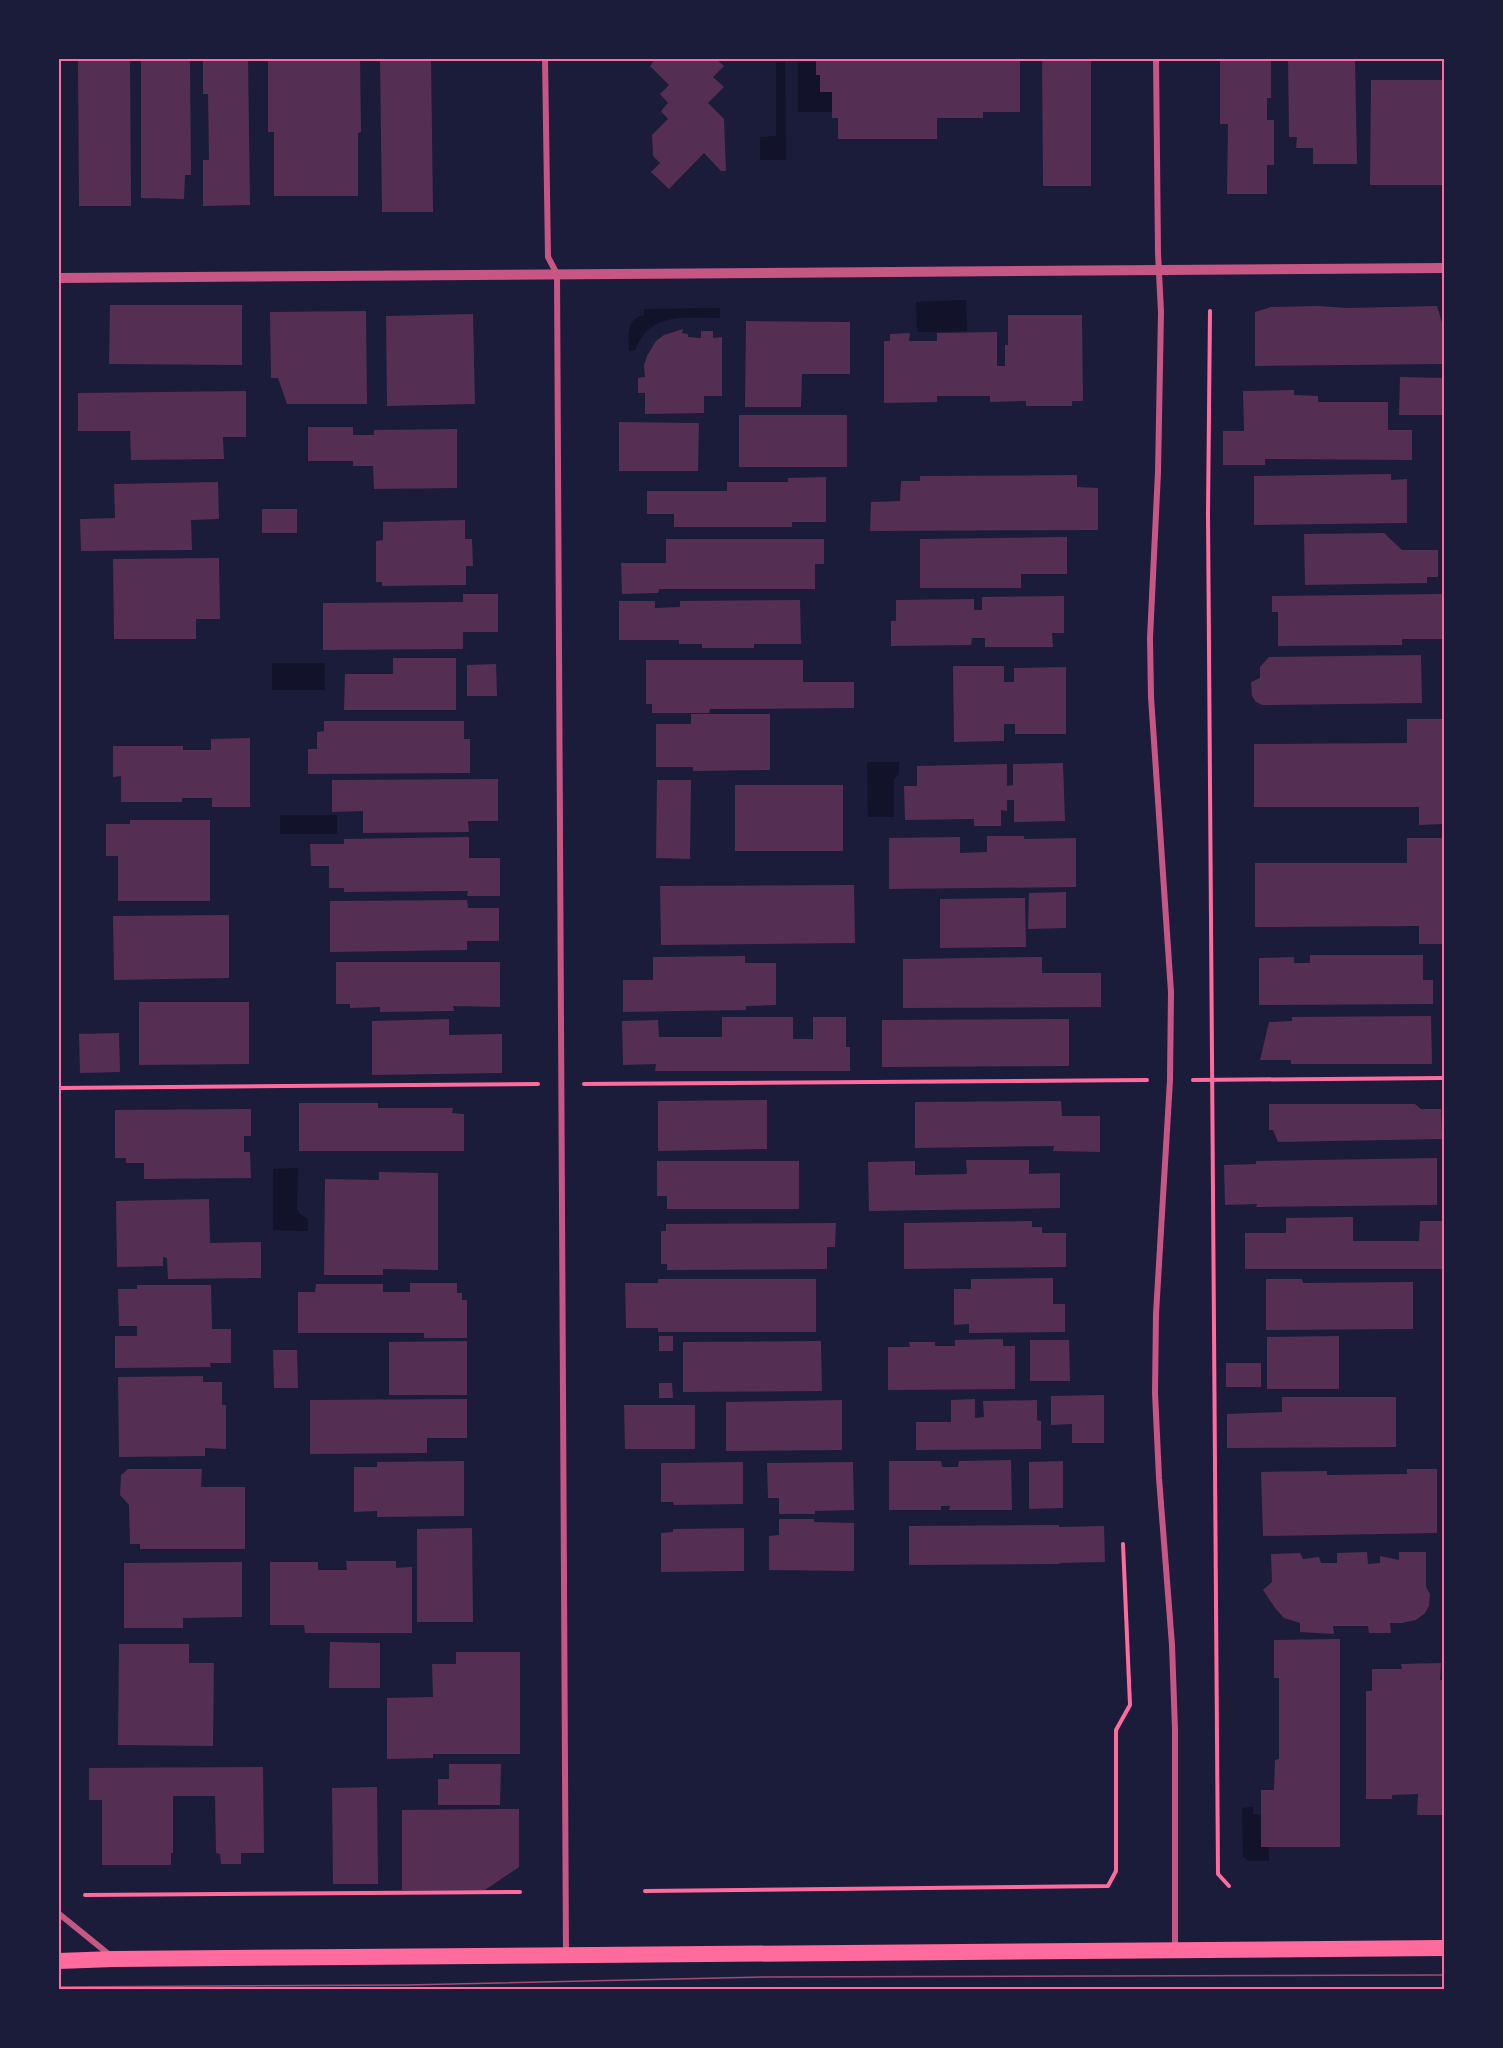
<svg xmlns="http://www.w3.org/2000/svg" width="1503" height="2048" viewBox="0 0 1503 2048" font-family="Poppins,sans-serif">
<style>
.water{fill:#12122b}
.building{fill:#542f53}
.lines{fill:none;stroke-linecap:round;stroke-linejoin:round}
.path{stroke:#ff6b9d;stroke-width:4}
.minor{stroke:#c65784;stroke-width:6}
.tertiary{stroke:#c65784;stroke-width:10}
.trunk{stroke:#ff6b9d;stroke-width:16}
.tram{stroke:#a44b75;stroke-width:1.5}
.neatline{fill:none;stroke:#ff6b9d;stroke-width:2}
</style>
<rect width="100%" height="100%" fill="#1b1b3a"/>
<g class="water">
<polygon points="776,59 785,59 786,160 760,160 760,137 776,136"/>
<polygon points="798,59 816,59 816,74 820,75 820,92 832,92 832,112 798,112"/>
<polygon points="966,300 967,331 917,332 916,302"/>
<path d="M720 308V318C686 318 649 311 635 351H629C629 336 625 319 644 315V309Z"/>
<rect x="272" y="663" width="53" height="27"/>
<polygon points="867,762 899,762 899,774 894,779 894,817 868,817"/>
<rect x="280" y="815" width="57" height="19"/>
<polygon points="298,1168 297,1209 300,1214 308,1219 308,1231 273,1230 273,1169"/>
<polygon points="1253,1807 1253,1814 1261,1815 1261,1846 1269,1847 1269,1861 1248,1861 1243,1856 1242,1808"/>
</g>
<g class="building">
<polygon points="78,58 130,58 131,206 79,206"/>
<polygon points="141,58 190,58 191,175 185,175 184,199 141,198"/>
<polygon points="203,58 248,58 250,205 203,206 203,160 209,160 208,94 203,94"/>
<polygon points="268,58 360,58 361,132 358,133 358,196 274,196 274,132 268,132"/>
<polygon points="380,58 431,58 433,212 382,212"/>
<polygon points="656,58 715,58 724,66 713,77 724,87 708,103 724,119 726,171 721,171 704,153 669,189 651,172 660,163 653,156 652,135 668,119 661,111 668,103 660,94 669,85 650,66"/>
<polygon points="816,58 1020,58 1020,112 983,112 983,118 937,118 937,139 838,139 838,118 832,118 832,92 820,92 820,75 816,75"/>
<polygon points="1042,58 1091,58 1091,186 1043,186"/>
<polygon points="1220,58 1271,58 1271,98 1267,98 1267,120 1274,120 1274,165 1267,165 1267,194 1227,194 1228,124 1220,124"/>
<polygon points="1288,58 1355,58 1357,164 1313,164 1313,148 1296,148 1297,137 1289,137"/>
<polygon points="1371,80 1444,80 1444,185 1370,185"/>
<polygon points="110,305 242,305 242,365 109,364"/>
<polygon points="1318,306 1348,308 1437,306 1443,326 1443,364 1255,366 1255,312 1271,307"/>
<polygon points="366,311 367,404 287,404 278,378 271,378 270,312"/>
<polygon points="473,314 475,404 387,406 386,316"/>
<polygon points="1008,315 1082,315 1083,401 1072,401 1072,406 1026,406 1026,401 990,402 990,396 937,396 937,402 884,403 884,341 890,341 890,334 910,333 909,341 937,341 937,333 997,332 997,366 1005,366 1005,345 1008,345"/>
<polygon points="746,321 850,322 850,374 802,374 801,407 745,407"/>
<polygon points="683,329 682,333 688,334 688,337 701,338 701,331 713,331 713,338 722,337 722,396 704,396 704,413 645,414 645,393 638,393 638,378 645,377 644,365 647,356 656,341 664,335"/>
<polygon points="1400,377 1444,378 1444,415 1399,415"/>
<polygon points="1294,390 1294,395 1318,396 1318,402 1388,402 1388,430 1412,430 1412,460 1265,459 1265,465 1223,465 1223,431 1244,431 1243,391"/>
<polygon points="246,391 246,437 223,437 224,459 131,460 130,431 78,431 78,393"/>
<rect x="739" y="415" width="108" height="52"/>
<polygon points="619,422 699,423 698,471 619,471"/>
<polygon points="308,427 353,427 353,435 374,435 374,430 457,429 457,488 374,489 373,466 353,466 353,461 308,461"/>
<polygon points="1391,474 1391,480 1407,479 1407,523 1254,525 1254,476"/>
<polygon points="1077,475 1077,487 1098,488 1098,530 870,531 871,502 900,501 901,481 920,481 920,476"/>
<polygon points="826,477 826,522 792,522 792,527 674,527 674,514 647,514 647,491 727,491 727,482 788,482 788,478"/>
<polygon points="218,482 219,519 191,520 192,550 81,551 80,519 115,518 114,484"/>
<rect x="262" y="509" width="35" height="24"/>
<polygon points="465,520 465,539 472,539 473,566 466,566 466,585 382,586 382,582 376,582 376,541 383,540 383,522"/>
<polygon points="1384,533 1402,550 1438,550 1438,577 1427,577 1427,583 1305,585 1304,534"/>
<polygon points="1067,537 1067,574 1021,574 1021,588 920,588 920,539"/>
<polygon points="666,539 824,539 824,564 815,564 815,589 659,589 658,593 622,594 621,563 666,563"/>
<polygon points="219,558 220,619 196,619 196,639 114,639 113,559"/>
<polygon points="463,594 498,594 498,632 463,632 463,649 323,650 323,603 463,602"/>
<polygon points="1444,594 1444,639 1402,639 1402,645 1278,646 1278,612 1272,612 1272,596"/>
<polygon points="1064,596 1064,633 1052,633 1053,647 985,647 985,638 972,638 971,645 891,646 891,621 896,621 896,600 974,599 974,610 982,610 982,597"/>
<polygon points="800,600 801,644 754,644 754,648 702,648 702,644 679,644 679,640 619,640 619,601 655,601 655,608 680,607 680,601"/>
<polygon points="1421,655 1422,703 1262,705 1256,702 1252,696 1251,682 1260,678 1260,667 1269,657"/>
<polygon points="393,658 456,658 456,710 344,710 345,674 393,674"/>
<polygon points="646,660 803,660 803,682 854,682 854,708 710,709 709,713 652,713 652,704 646,704"/>
<polygon points="496,664 497,696 467,696 467,665"/>
<polygon points="953,666 1004,666 1004,682 1014,682 1014,668 1066,667 1066,734 1015,734 1015,724 1004,724 1004,741 954,742"/>
<polygon points="691,714 770,714 770,770 693,771 693,767 656,767 656,724 691,724"/>
<polygon points="1407,719 1444,719 1444,824 1419,825 1419,807 1254,807 1254,744 1407,743"/>
<polygon points="324,721 464,721 464,739 470,739 470,773 308,774 308,749 317,749 317,732 324,731"/>
<polygon points="250,738 250,807 212,807 212,798 182,798 182,802 121,802 121,776 113,777 113,746 183,746 183,750 211,750 211,739"/>
<polygon points="1063,763 1065,821 1014,822 1014,800 1007,800 1007,811 1001,810 1001,826 974,826 974,819 905,820 904,786 917,786 917,766 1007,764 1007,786 1013,785 1013,764"/>
<polygon points="498,779 498,821 468,821 469,832 363,833 363,811 332,812 332,780"/>
<polygon points="657,780 691,780 690,859 656,858"/>
<rect x="735" y="785" width="108" height="66"/>
<polygon points="130,820 210,820 210,901 118,901 118,856 106,856 106,824 130,824"/>
<polygon points="987,836 1024,836 1024,839 1076,838 1076,887 889,889 889,838 960,837 960,853 987,852"/>
<polygon points="469,837 469,858 500,858 500,896 467,896 468,891 344,892 344,888 329,888 329,866 311,866 310,844 344,844 344,839"/>
<polygon points="1407,838 1444,838 1444,944 1419,944 1419,926 1255,927 1255,863 1407,863"/>
<polygon points="854,885 855,943 661,945 660,886"/>
<polygon points="1066,892 1066,928 1028,929 1029,893"/>
<polygon points="1025,898 1026,947 940,948 940,899"/>
<polygon points="467,900 468,908 499,908 499,941 467,941 467,950 330,952 330,901"/>
<polygon points="229,915 229,978 114,980 113,916"/>
<polygon points="1310,955 1423,955 1423,980 1433,980 1433,1004 1259,1005 1259,958 1294,957 1294,963 1310,963"/>
<polygon points="745,956 745,963 776,963 776,1005 746,1006 746,1010 623,1012 623,980 653,980 653,957"/>
<polygon points="1042,957 1042,973 1101,973 1101,1007 903,1008 903,959"/>
<polygon points="336,962 500,962 500,1007 453,1006 454,1011 380,1012 380,1007 350,1008 350,1004 336,1004"/>
<polygon points="139,1002 249,1002 249,1064 139,1065"/>
<polygon points="1431,1016 1432,1064 1291,1064 1291,1060 1260,1060 1269,1022 1292,1021 1292,1017"/>
<polygon points="722,1017 793,1017 793,1039 813,1039 813,1017 846,1017 846,1047 850,1047 850,1071 655,1071 656,1064 623,1065 622,1021 658,1020 659,1037 722,1037"/>
<polygon points="449,1019 449,1035 502,1034 502,1073 372,1075 372,1021"/>
<polygon points="1069,1019 1069,1066 882,1067 882,1020"/>
<polygon points="119,1033 120,1072 80,1073 79,1034"/>
<polygon points="767,1100 767,1149 658,1151 658,1101"/>
<polygon points="1061,1101 1062,1116 1100,1116 1100,1152 1053,1151 1054,1146 915,1148 915,1102"/>
<polygon points="299,1103 378,1103 378,1108 453,1108 452,1113 464,1114 464,1151 299,1151"/>
<polygon points="1269,1104 1415,1104 1421,1109 1441,1109 1442,1139 1278,1142 1273,1130 1269,1130"/>
<polygon points="251,1109 251,1136 244,1136 244,1152 250,1152 251,1178 144,1179 144,1163 126,1163 126,1158 115,1158 115,1110"/>
<polygon points="1437,1158 1437,1205 1256,1207 1257,1204 1225,1205 1224,1165 1256,1164 1256,1161"/>
<polygon points="966,1160 1029,1160 1029,1174 1060,1173 1060,1208 869,1211 868,1162 915,1161 915,1175 967,1174"/>
<polygon points="657,1161 799,1161 799,1209 667,1209 667,1196 657,1196"/>
<polygon points="379,1172 438,1173 438,1270 383,1269 383,1275 324,1275 325,1179 379,1180"/>
<polygon points="209,1199 210,1243 261,1242 261,1278 168,1279 167,1258 163,1257 163,1266 117,1267 116,1201"/>
<polygon points="1353,1217 1353,1241 1419,1241 1420,1221 1444,1221 1444,1269 1245,1269 1245,1233 1286,1233 1286,1218"/>
<polygon points="1032,1221 1032,1227 1042,1227 1042,1233 1066,1233 1066,1267 904,1269 904,1223"/>
<polygon points="836,1223 835,1247 827,1247 827,1269 667,1270 667,1264 661,1264 661,1231 666,1231 666,1224"/>
<polygon points="1053,1278 1053,1304 1065,1304 1065,1332 969,1333 969,1324 954,1325 954,1289 971,1289 971,1279"/>
<polygon points="658,1279 816,1279 816,1332 658,1332 658,1328 626,1328 625,1283 658,1283"/>
<polygon points="1266,1279 1302,1279 1303,1283 1413,1282 1413,1329 1266,1330"/>
<polygon points="410,1283 457,1283 457,1293 462,1293 462,1300 467,1300 467,1338 424,1338 424,1333 298,1333 298,1292 315,1292 316,1284 383,1284 383,1292 410,1292"/>
<polygon points="137,1285 211,1285 212,1329 231,1329 231,1363 210,1363 211,1367 115,1368 115,1336 137,1336 137,1326 119,1326 118,1289 137,1289"/>
<rect x="659" y="1336" width="14" height="15"/>
<polygon points="1339,1336 1339,1389 1267,1389 1267,1337"/>
<polygon points="1003,1339 1003,1346 1015,1346 1015,1389 888,1390 888,1347 910,1347 909,1342 935,1342 935,1346 955,1346 955,1340"/>
<polygon points="1030,1340 1069,1340 1070,1381 1030,1381"/>
<polygon points="467,1341 467,1395 389,1395 389,1342"/>
<polygon points="821,1341 822,1391 683,1392 683,1342"/>
<polygon points="273,1350 297,1350 298,1388 274,1388"/>
<rect x="1226" y="1363" width="35" height="24"/>
<polygon points="203,1376 203,1382 222,1382 222,1405 226,1405 226,1449 205,1448 205,1456 119,1457 118,1377"/>
<polygon points="659,1383 672,1383 673,1398 659,1398"/>
<polygon points="1104,1395 1104,1443 1072,1443 1072,1424 1051,1425 1051,1396"/>
<polygon points="1282,1397 1396,1397 1396,1447 1227,1448 1227,1414 1282,1412"/>
<polygon points="467,1399 467,1438 427,1438 427,1453 310,1454 310,1400"/>
<polygon points="975,1399 975,1418 984,1417 983,1401 1037,1400 1037,1420 1041,1421 1041,1449 916,1450 916,1422 951,1422 951,1400"/>
<polygon points="842,1400 842,1450 726,1451 726,1402"/>
<polygon points="624,1405 695,1405 695,1449 625,1449"/>
<polygon points="1011,1460 1012,1510 949,1510 950,1506 941,1506 941,1510 889,1510 889,1461 941,1461 942,1467 958,1467 959,1461"/>
<polygon points="464,1461 464,1516 377,1517 377,1511 354,1512 354,1467 377,1467 377,1462"/>
<polygon points="1063,1461 1063,1508 1029,1509 1029,1462"/>
<polygon points="743,1462 743,1504 674,1505 673,1502 661,1502 661,1463"/>
<polygon points="853,1462 854,1510 815,1511 815,1514 779,1514 779,1498 768,1498 767,1463"/>
<polygon points="128,1469 202,1469 201,1487 245,1487 245,1549 140,1549 140,1544 130,1544 129,1505 120,1495 121,1475"/>
<polygon points="1407,1469 1437,1469 1437,1533 1263,1536 1261,1472 1327,1471 1327,1475 1407,1474"/>
<polygon points="779,1519 814,1519 814,1522 854,1523 854,1571 769,1570 769,1536 779,1535"/>
<polygon points="1059,1525 1059,1527 1104,1526 1105,1562 1059,1563 1060,1564 909,1565 909,1526"/>
<polygon points="472,1528 473,1622 417,1622 417,1529"/>
<polygon points="744,1528 744,1571 661,1572 661,1533 673,1532 673,1529"/>
<polygon points="1367,1552 1368,1564 1380,1563 1380,1556 1399,1560 1399,1552 1426,1552 1426,1587 1430,1594 1429,1606 1425,1613 1416,1620 1402,1623 1390,1623 1391,1633 1369,1633 1368,1626 1333,1626 1334,1634 1300,1632 1300,1623 1284,1618 1275,1608 1263,1590 1272,1582 1271,1554 1300,1553 1303,1559 1319,1557 1321,1563 1337,1563 1337,1553"/>
<polygon points="346,1561 396,1561 396,1568 412,1567 412,1633 305,1633 304,1625 270,1625 270,1562 318,1562 318,1570 347,1570"/>
<polygon points="242,1562 242,1617 183,1618 183,1628 124,1628 124,1563"/>
<polygon points="1340,1639 1340,1847 1261,1847 1261,1790 1274,1790 1275,1760 1279,1759 1279,1678 1274,1678 1274,1640"/>
<polygon points="330,1642 380,1643 380,1688 329,1688"/>
<polygon points="119,1644 189,1644 189,1663 214,1663 213,1746 118,1745"/>
<polygon points="456,1652 520,1652 520,1754 433,1754 433,1758 387,1759 387,1698 433,1697 432,1664 456,1664"/>
<polygon points="1441,1663 1440,1680 1444,1680 1444,1774 1442,1774 1442,1815 1417,1815 1418,1794 1392,1795 1392,1799 1366,1799 1366,1691 1372,1691 1372,1669 1402,1669 1401,1664"/>
<polygon points="449,1764 501,1764 500,1805 438,1805 438,1779 449,1779"/>
<polygon points="263,1767 264,1853 241,1853 241,1864 221,1864 220,1854 216,1853 215,1796 173,1796 173,1853 171,1853 171,1865 102,1865 102,1800 89,1800 89,1768"/>
<polygon points="377,1787 378,1884 333,1884 332,1788"/>
<polygon points="507,1809 519,1809 519,1867 485,1890 402,1890 402,1810"/>
</g>
<g class="lines">
<g class="path">
<polyline points="1210,311 1208,513 1218,1874 1229,1886"/>
<polyline points="1193,1080 1444,1078"/>
<polyline points="584,1084 1147,1080"/>
<polyline points="58,1088 538,1084"/>
<polyline points="645,1891 1108,1886 1116,1871 1116,1730 1130,1705 1123,1544"/>
<polyline points="85,1895 520,1892"/>
</g>
<g class="minor">
<polyline points="545,58 548,257 557,274 566,1955"/>
<polyline points="1156,58 1158,253 1161,312 1158,472 1150,638 1151,697 1171,992 1170,1080 1156,1314 1155,1393 1159,1478 1172,1645 1175,1730 1175,1949"/>
<polyline points="58,1913 111,1956"/>
</g>
<polyline class="tertiary" points="58,278 1444,268"/>
<polyline class="trunk" points="58,1961 114,1959 1444,1948"/>
<polyline class="tram" points="58,1987 406,1985 766,1977 1444,1975"/>
</g>
<rect width="1503" height="2048" fill="none" stroke="#1b1b3a" stroke-width="120"/>
<rect x="60" y="60" width="1383" height="1928" class="neatline"/>
</svg>
